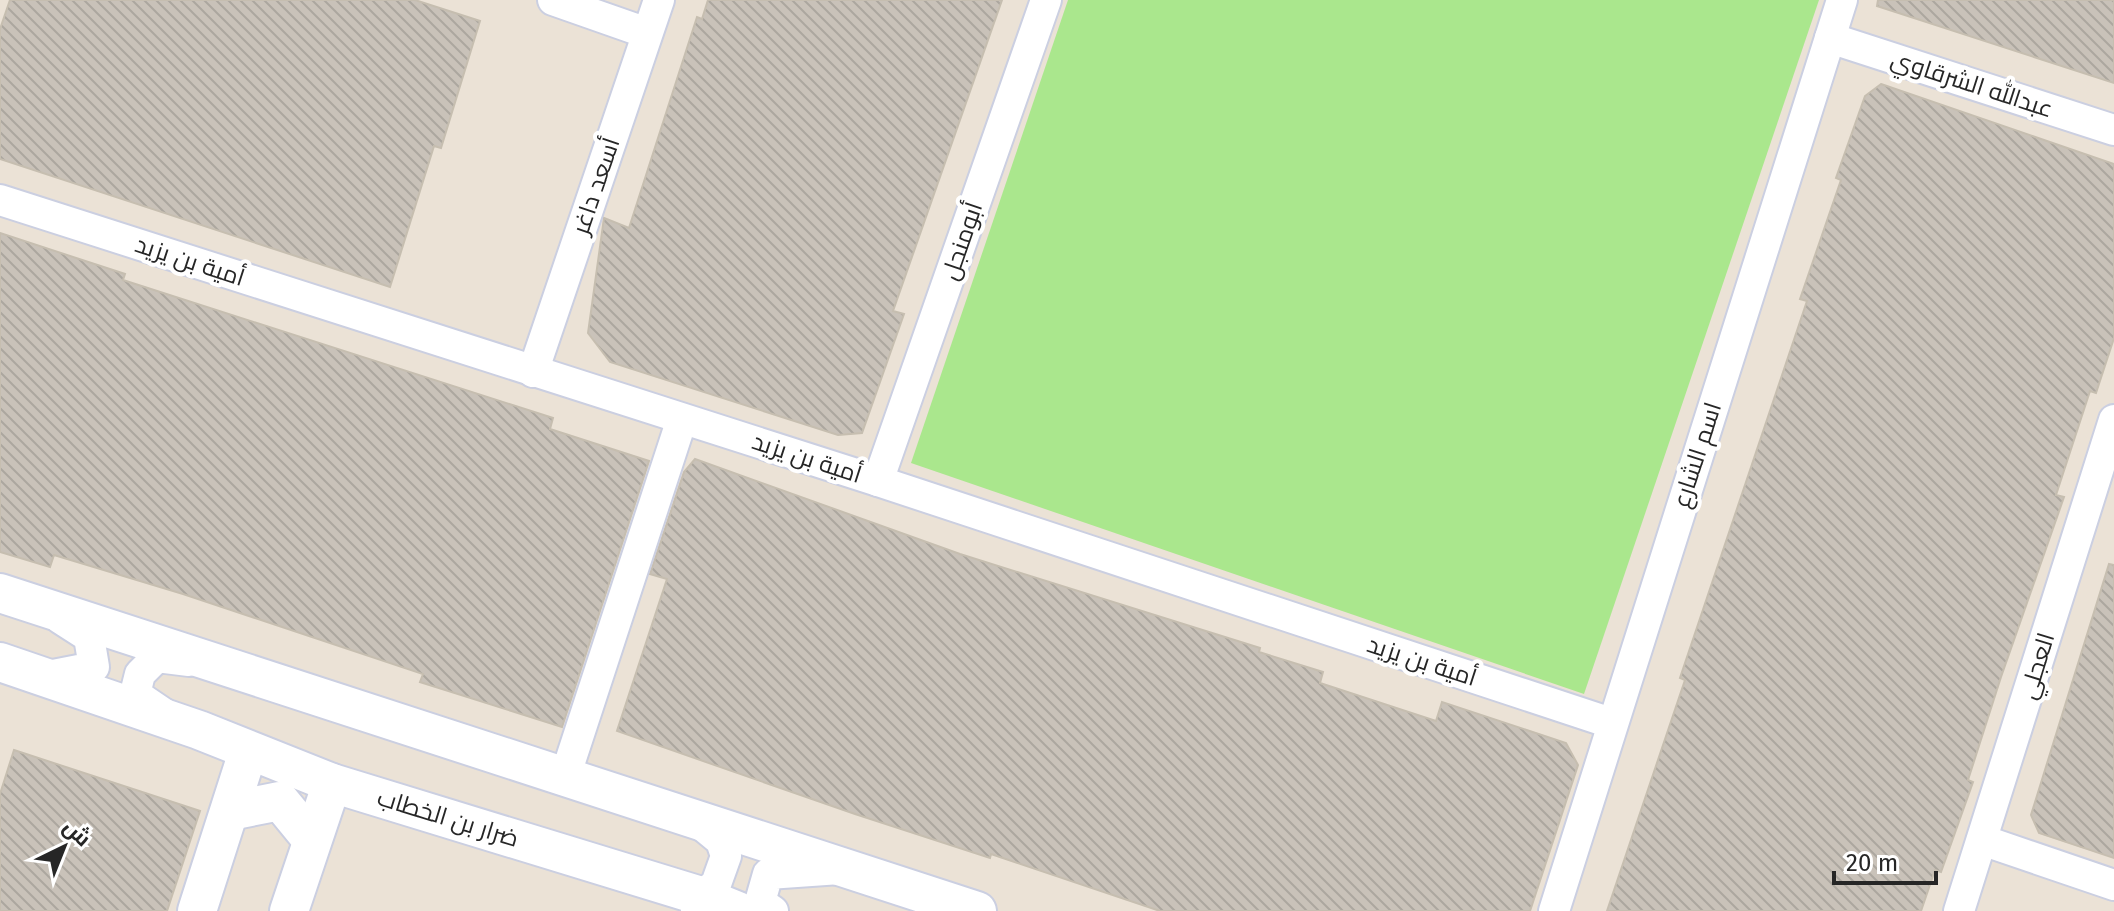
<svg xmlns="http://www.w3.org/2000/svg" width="2114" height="911" viewBox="0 0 2114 911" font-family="'Fira Sans',Cairo,sans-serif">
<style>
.grass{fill:#aae78d}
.building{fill:url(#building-back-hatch);stroke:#c6beb0;stroke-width:2}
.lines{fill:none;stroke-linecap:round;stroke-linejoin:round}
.minor-casing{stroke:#cbcfe1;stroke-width:34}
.tertiary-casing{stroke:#cbcfe1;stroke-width:42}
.minor{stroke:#fff;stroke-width:30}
.tertiary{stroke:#fff;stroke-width:38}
.labels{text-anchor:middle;stroke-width:8;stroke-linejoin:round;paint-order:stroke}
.street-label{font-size:24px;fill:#262626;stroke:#fff}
</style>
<defs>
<pattern id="building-back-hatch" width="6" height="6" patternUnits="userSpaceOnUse" patternTransform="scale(2)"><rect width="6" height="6" fill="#c9c2b9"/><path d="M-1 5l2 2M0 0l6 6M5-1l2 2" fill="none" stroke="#aca79f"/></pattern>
</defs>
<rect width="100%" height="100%" fill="#ebe2d6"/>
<polygon class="grass" points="1068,0 1819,0 1584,694 911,463"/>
<g class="building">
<polygon points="10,0 415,0 480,21 441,148 434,146 390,287 0,159 0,29"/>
<polygon points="708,0 1002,0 893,311 904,314 862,433 838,435 610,362 588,333 604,218 629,228 697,17 702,19"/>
<polygon points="1878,0 2114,0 2114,83 1877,6"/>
<polygon points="1881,84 2114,164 2114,338 2096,393 2090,391 2056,495 2064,497 2001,677 1968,780 1973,782 1941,872 1935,870 1921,911 1607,911 1685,680 1680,678 1807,301 1800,299 1841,180 1836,178 1865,96"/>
<polygon points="0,233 125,274 123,280 553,418 550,429 649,461 562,727 420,682 423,674 183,594 54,555 50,567 0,552"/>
<polygon points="695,459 960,554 1260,648 1259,652 1323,672 1320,683 1436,721 1442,702 1566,743 1578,765 1530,911 1160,911 991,854 990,858 855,814 617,731 667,579 650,574 684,472"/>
<polygon points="2109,564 2114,565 2114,858 2039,833 2031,815"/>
<polygon points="14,750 200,811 167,911 0,911 0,794"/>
</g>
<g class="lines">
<g class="minor-casing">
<g id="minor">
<polyline points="553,0 647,33"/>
<polyline points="1830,38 2114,130"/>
<polyline points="0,200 878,481 1611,723"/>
<polyline points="533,372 659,0"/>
<polyline points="878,481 1046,0"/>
<polyline points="48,676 94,667 89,637 61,619"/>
<polyline points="163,713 135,694 140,674 157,657 189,661"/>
<polyline points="565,777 682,419"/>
<polyline points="1982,840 2114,885"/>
<polyline points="696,911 701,896 716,884 726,856 721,841 698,822"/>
<polyline points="773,911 760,902 768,874 840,869"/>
<polyline points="1554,911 1842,0"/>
<polyline points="1959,911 2114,420"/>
</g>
</g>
<g class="tertiary-casing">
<g id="tertiary">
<polyline points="0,593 977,911"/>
<polyline points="0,662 199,730 332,783 701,896 738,911"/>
<polyline points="230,811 280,801 312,840"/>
<polyline points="197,911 248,752"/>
<polyline points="289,911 332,783"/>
</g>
</g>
<use href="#minor" class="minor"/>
<use href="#tertiary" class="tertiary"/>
</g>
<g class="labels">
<g class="street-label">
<text transform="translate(1972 84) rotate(18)" y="8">عبدالله الشرقاوي</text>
<text transform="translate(596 186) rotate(-71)" y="8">أسعد داغر</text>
<text transform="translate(962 241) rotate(-71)" y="8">أبومنجل</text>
<text transform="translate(190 261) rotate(18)" y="8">أمية بن يزيد</text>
<text transform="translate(1697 455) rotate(-72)" y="8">اسم الشارع</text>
<text transform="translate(807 458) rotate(18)" y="8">أمية بن يزيد</text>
<text transform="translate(1422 661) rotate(18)" y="8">أمية بن يزيد</text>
<text transform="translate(2037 666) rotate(-73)" y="8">العجلي</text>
<text transform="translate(448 818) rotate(17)" y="8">ضرار بن الخطاب</text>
</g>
</g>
<g transform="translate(64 847) rotate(43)" stroke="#ffffff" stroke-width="6" paint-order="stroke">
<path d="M0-6L14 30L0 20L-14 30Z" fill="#262626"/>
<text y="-12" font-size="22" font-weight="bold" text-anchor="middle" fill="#262626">ش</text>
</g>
<path d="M1834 871v12h102v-12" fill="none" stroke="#262626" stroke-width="4"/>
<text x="1846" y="871" font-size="24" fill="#262626" stroke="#ffffff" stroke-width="6" paint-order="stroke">20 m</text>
</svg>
